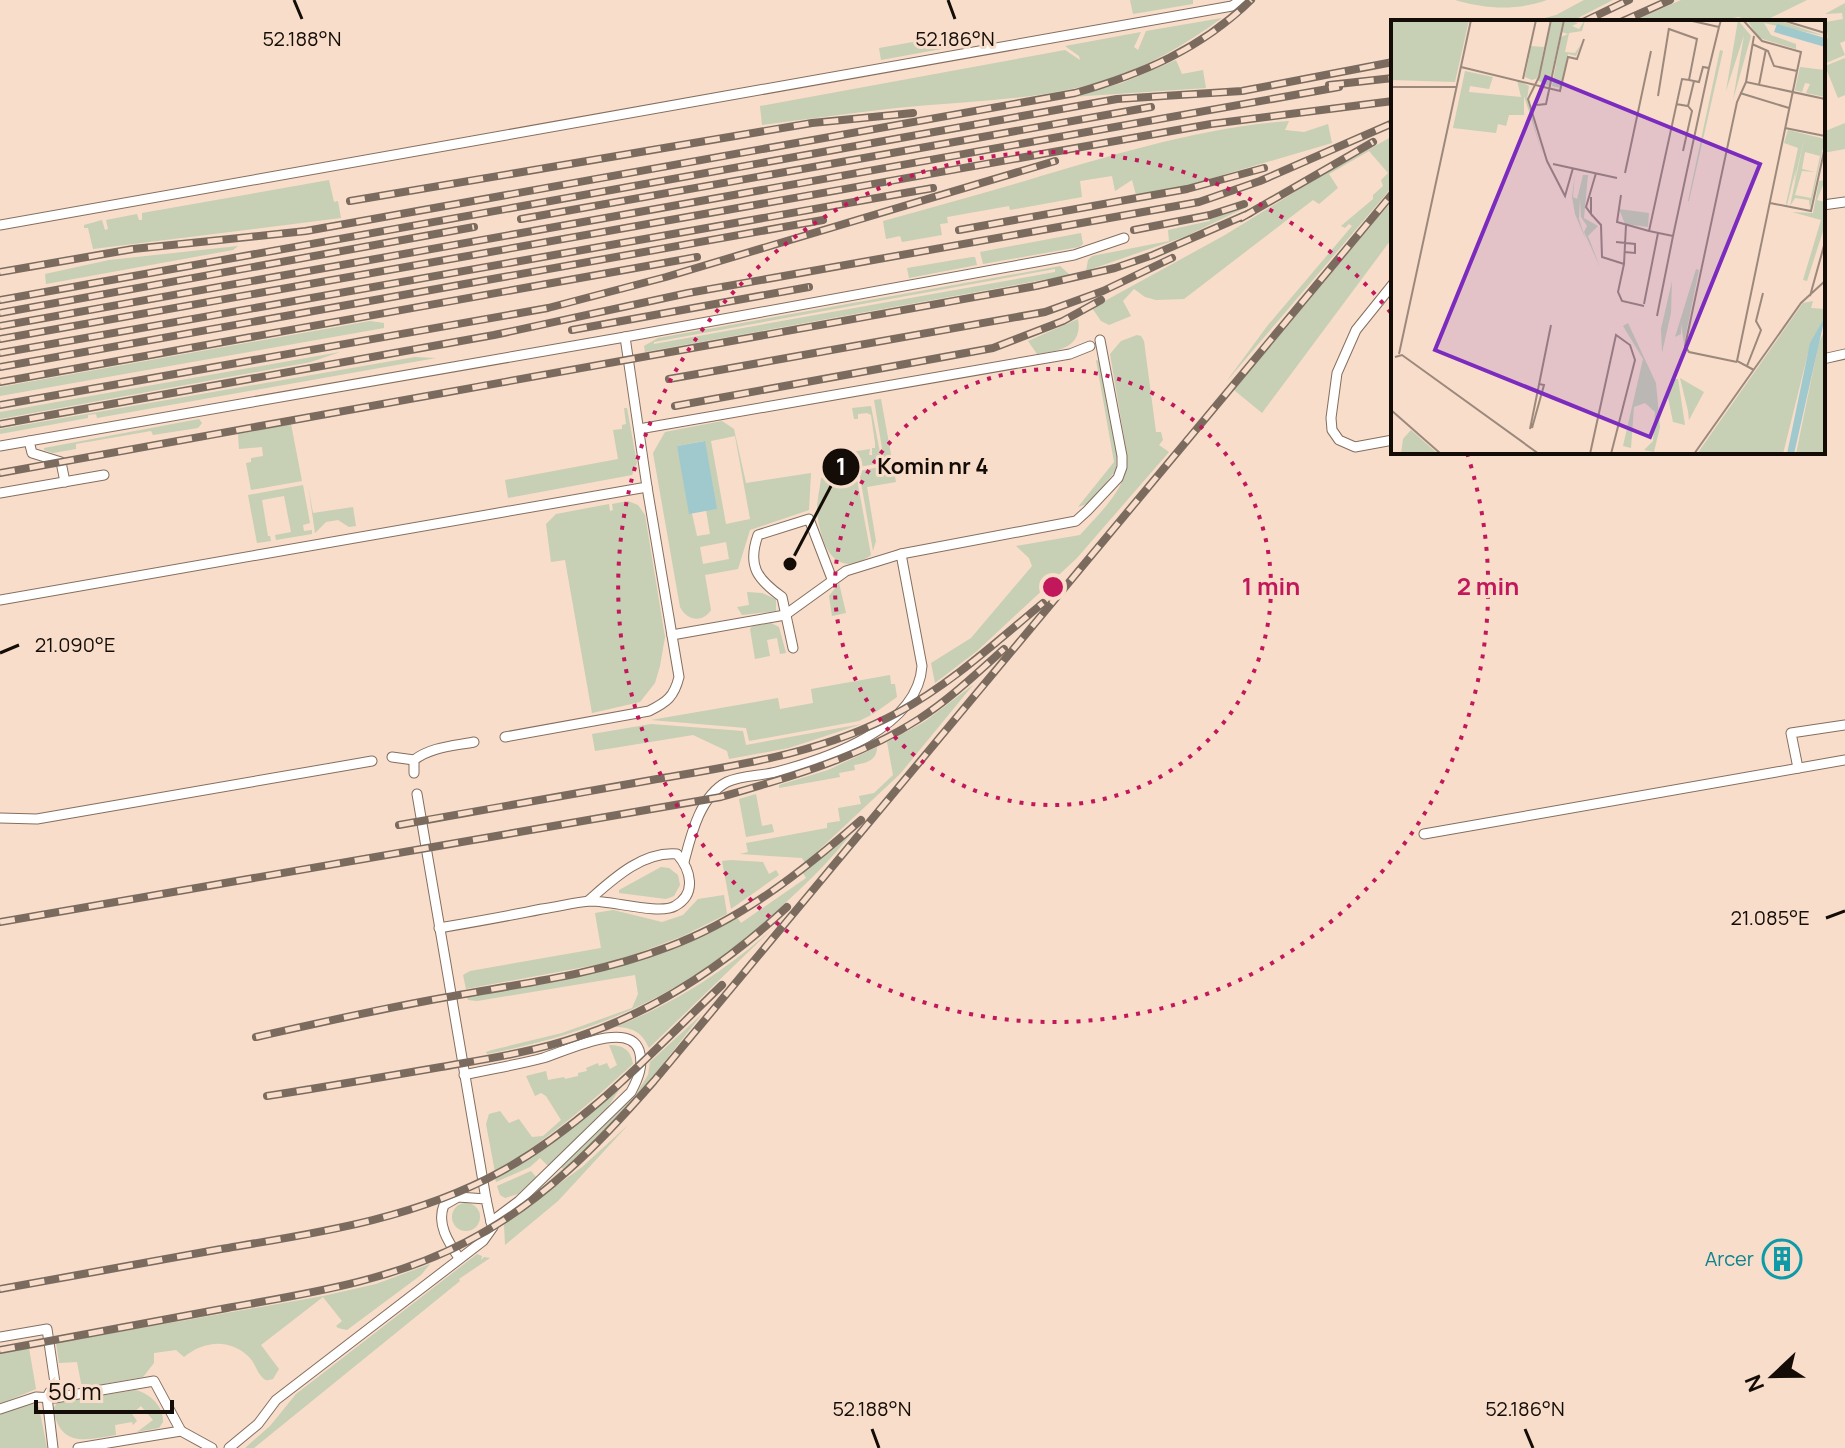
<svg xmlns="http://www.w3.org/2000/svg" width="1845" height="1448" viewBox="0 0 1845 1448" font-family="Manrope,sans-serif">
<style>
.green{fill:#c7cfb4;fill-rule:evenodd}
.water{fill:#a0c9cd}
.lines{fill:none;stroke-linecap:round;stroke-linejoin:round}
.lane-casing{stroke:#856e5e;stroke-width:11}
.lane{stroke:#fff;stroke-width:9}
.rail-casing{stroke:#7b6b5f;stroke-width:8}
.rail{stroke:#f7ddca;stroke-width:5;stroke-dasharray:15;stroke-linecap:butt}
.ticks{fill:none;stroke:#140c06;stroke-width:3}
.ring{fill:none;stroke:#c2185b;stroke-width:4;stroke-dasharray:4 8}
.labels{text-anchor:middle;stroke-width:6;stroke-linejoin:round;paint-order:stroke}
.culture-label{font-size:20px;fill:#0d838f;stroke:#f7ddca;text-anchor:end}
.inset-road{fill:none;stroke:#9c897c;stroke-width:2}
.view{fill:#7b2cbf;fill-opacity:0.15;stroke:#7b2cbf;stroke-width:4}
.inset-edge{fill:none;stroke:#140c06;stroke-width:4}
.ticks-label{font-size:20px;text-anchor:middle;fill:#140c06;stroke:#f7ddca;stroke-width:6;stroke-linejoin:round;paint-order:stroke}
.centre{fill:#c2185b;stroke:#f7ddca;stroke-width:4}
.ring-label{font-size:24px;text-anchor:middle;font-weight:bold;fill:#c2185b;stroke:#f7ddca;stroke-width:6;stroke-linejoin:round;paint-order:stroke}
.leader{fill:none;stroke:#140c06;stroke-width:3}
.callout-dot{fill:#140c06;stroke:#f7ddca;stroke-width:3}
.mark-label{font-size:24px;text-anchor:middle;font-weight:bold;fill:#fff}
.callout-label{font-size:22px;text-anchor:middle;font-weight:bold;fill:#140c06;stroke:#f7ddca;stroke-width:6;stroke-linejoin:round;paint-order:stroke}
</style>
<rect width="100%" height="100%" fill="#f7ddca"/>
<g class="green">
<polygon points="1130,0 1193,0 1193,4 1133,14"/>
<path d="M1455 0H1547C1515 11 1487 9 1455 0Z"/>
<polygon points="1584,0 1613,0 1570,22 1530,22 1556,15"/>
<polygon points="1681,0 1807,0 1762,22 1738,17 1713,22 1631,22"/>
<polygon points="1845,3 1845,41 1840,43 1845,55 1824,64 1823,39 1828,38 1826,22 1843,19 1842,13 1825,14"/>
<path d="M1222 18C1186 44 1146 68 1103 81 1036 101 965 101 896 108 851 113 807 119 762 125L760 106 1065 50 1080 60 1079 56 1065 46 1141 32 1134 47 1138 50 1146 31Z"/>
<polygon points="972,32 974,43 881,60 879,48 936,38 937,42 942,42 942,37"/>
<polygon points="1845,58 1845,95 1838,98 1825,66"/>
<polygon points="1176,60 1182,74 1203,70 1206,88 1071,97 1122,83"/>
<path d="M1289 121 1285 130 1304 132 1328 124 1332 143 1189 185 1136 195 1132 180 1115 191 1112 176 1080 181 1082 197 1010 210 1009 206 947 217 948 223 940 224 942 235 902 242 900 236 886 239 883 221C930 208 978 195 1025 181 1112 155 1199 128 1289 121Z"/>
<polygon points="1845,123 1845,149 1823,153 1823,132"/>
<polygon points="1393,136 1393,186 1226,382 1268,325 1352,226 1349,224 1345,228 1341,226 1373,199 1373,195 1383,186 1381,180 1388,173 1369,151 1329,174 1338,188 1319,204 1313,200 1184,299 1156,300 1145,297 1134,289 1123,301 1131,316 1109,325 1101,321 1092,308 1225,235 1319,177"/>
<polygon points="329,180 334,202 338,201 341,218 93,249 88,228 84,228 84,225 102,220 105,230 108,229 106,220 137,214 139,220 142,220 142,213"/>
<polygon points="1393,199 1393,237 1262,413 1234,390"/>
<polygon points="1251,205 1184,237 1086,271 1088,260 1092,256 1169,241 1168,230 1210,221 1210,217"/>
<polygon points="1081,233 1083,244 1079,247 983,264 980,252"/>
<polygon points="238,246 233,250 46,284 45,274 109,260"/>
<polygon points="972,257 975,257 977,265 909,278 907,268"/>
<path d="M1060 266 1070 275 645 352 644 346 658 338ZM1055 269V272L654 344V342Z"/>
<path d="M1078 319C1083 347 1059 351 1037 354L1028 341Z"/>
<polygon points="370,321 384,323 384,328 0,396 0,387"/>
<path d="M1137 335 1141 336 1144 341 1156 432H1161L1163 440 1159 445 1169 452 1077 558 977 651 935 683 931 663 971 638 1032 566 1029 558 1016 546 1080 535C1100 512 1129 488 1127 455L1110 354 1121 341Z"/>
<polygon points="340,352 311,362 0,419 0,412"/>
<polygon points="415,357 436,358 97,418 96,414 88,415 88,418 0,434 0,429"/>
<polygon points="1096,360 1101,362 1117,453 1116,470 1090,503 1078,507 1114,462"/>
<polygon points="881,399 896,482 867,487 876,541 873,551 859,471 885,466 874,400"/>
<polygon points="871,406 882,463 829,472 826,456 870,449 869,455 872,455 872,448 875,448 875,443 871,415 867,413 858,414 858,419 854,419 852,408"/>
<polygon points="624,408 627,408 637,463 632,475 508,498 505,480 618,459 613,430 622,429 622,425 626,424"/>
<polygon points="199,419 202,423 198,428 153,435 151,431 76,444 76,449 53,453 44,450 44,448"/>
<path d="M722 421 734 429 746 483 811 473 809 510 750 530 738 569 705 575 711 610C703 623 687 621 680 607L653 453 665 432ZM735 436 750 519 726 524 711 441ZM704 441 716 509 706 510 710 534 697 536 677 446ZM726 542 729 559 703 564 700 547Z"/>
<polygon points="291,424 302,481 251,490 246,463 251,462 251,458 263,456 262,447 239,449 238,434"/>
<path d="M853 472 856 474 871 555C834 582 820 542 817 511 817 500 820 488 821 478Z"/>
<polygon points="303,485 310,523 303,525 304,531 312,530 312,534 276,540 275,535 291,532 284,496 262,500 268,536 270,536 271,541 257,543 248,495"/>
<polygon points="308,485 313,513 353,507 356,526 349,527 338,520 326,522 315,533"/>
<polygon points="628,501 638,505 645,515 665,637 660,666 655,683 640,702 592,713 565,560 551,562 546,524 556,514 609,504 610,511 613,510 612,504"/>
<polygon points="839,583 846,613 832,616 829,596"/>
<polygon points="747,592 762,593 776,599 776,611 742,615 737,607 749,605"/>
<polygon points="771,623 779,627 786,653 780,654 777,638 767,640 770,656 755,659 750,629 752,626"/>
<polygon points="890,675 891,684 895,684 897,697 873,714 870,710 871,715 859,721 749,741 746,728 651,720 778,698 780,709 813,703 811,689"/>
<polygon points="973,685 900,774 805,863 802,858 740,854 748,852 746,843 827,828 827,823 840,821 838,808 861,804 859,796 874,793 893,775 887,742 924,722"/>
<polygon points="651,724 743,731 746,745 862,724 789,748 729,759 727,751 693,735 595,751 592,734"/>
<path d="M877 747C877 761 866 763 854 765L855 770 839 773 840 777 779 788V785L828 770Z"/>
<polygon points="756,794 762,826 772,824 774,832 746,837 739,799"/>
<path d="M851 834C831 860 807 883 783 905 695 989 606 1031 487 1054L486 1052 492 1050 562 1033 632 1008 638 994 635 975 477 1001 468 1000 467 996C567 979 647 968 737 917L741 923 806 878 803 873Z"/>
<polygon points="731,860 763,862 769,874 776,870 779,875 731,909 722,861"/>
<polygon points="661,867 669,868 678,875 680,885 674,896 666,899 619,893 619,890"/>
<polygon points="724,895 727,914 683,936 617,961 466,989 463,975 470,971 601,948 595,913 613,910 662,922 683,915 698,899"/>
<path d="M771 930 649 1048C642 1032 632 1027 615 1027 673 1004 725 971 771 930Z"/>
<polygon points="702,1014 640,1093 595,1143 538,1194 536,1192 563,1169 561,1167 636,1094 648,1075 650,1062"/>
<path d="M609 1045C623 1045 631 1050 633 1064 589 1104 546 1141 495 1172L486 1124 489 1114 500 1111 509 1123 519 1119 532 1137 543 1136 561 1120 546 1096 541 1093 535 1096 526 1076 546 1071 548 1080 564 1077 565 1079 578 1076V1073L587 1071 586 1068 598 1063 599 1066 607 1063 610 1069 617 1065Z"/>
<polygon points="626,1079 606,1110 548,1166 540,1158 530,1167 496,1182 495,1177 549,1145"/>
<polygon points="628,1125 558,1201 505,1245 504,1224 582,1167"/>
<polygon points="531,1171 536,1177 518,1194 505,1198 500,1195 497,1186"/>
<circle cx="466" cy="1217" r="14"/>
<polygon points="477,1254 482,1256 481,1260 484,1257 490,1258 459,1279 460,1281 254,1448 245,1448 270,1426 296,1394"/>
<path d="M430 1264 421 1275 347 1330 338 1328 336 1326 342 1321 323 1297 261 1345 279 1369 273 1379C268 1380 266 1382 262 1377 256 1371 255 1362 248 1356 229 1338 203 1341 184 1357L176 1350 154 1353V1363L143 1377 82 1388 77 1362 59 1363 56 1343 323 1296 376 1284Z"/>
<polygon points="29,1348 36,1389 0,1404 0,1353"/>
<path d="M135 1390C150 1393 164 1407 163 1422L159 1428 137 1432 153 1420 141 1406 132 1414 137 1421 133 1425 132 1422 115 1425 116 1435C85 1440 61 1448 53 1409L57 1403Z"/>
<polygon points="33,1404 39,1407 47,1448 0,1448 0,1413"/>
</g>
<polygon class="water" points="705,441 717,509 689,514 677,446"/>
<g class="lines">
<g class="lane-casing">
<g id="lane">
<polyline points="1823,205 1845,202"/>
<polyline points="0,225 1232,6 1241,0"/>
<polyline points="1393,284 1356,330 1337,373 1331,418 1332,430 1339,440 1355,447 1393,440"/>
<polyline points="1823,359 1845,354"/>
<polyline points="639,429 1070,354 1090,346"/>
<polyline points="29,441 32,453 61,462 65,482"/>
<polyline points="0,446 625,337"/>
<polyline points="0,493 104,475"/>
<polyline points="0,600 647,487 625,337 1074,255 1124,238"/>
<polyline points="672,635 785,615 846,571 901,554"/>
<path d="M793 648 782 597C757 579 747 566 758 535L809 519 832 579"/>
<path d="M505 737 649 711C667 702 674 697 679 677L647 487"/>
<polyline points="392,757 414,760"/>
<polyline points="1798,768 1791,733 1845,725"/>
<path d="M414 773V760C431 747 453 746 474 742"/>
<polyline points="417,794 486,1199"/>
<polyline points="0,818 37,819 372,761"/>
<polyline points="1424,834 1845,760"/>
<path d="M684 862C691 835 700 796 727 782 741 775 761 776 776 772 827 759 918 728 922 666L901 554 1076 521 1087 511 1118 478 1122 467V456L1100 340"/>
<path d="M439 928C474 922 508 916 542 909 558 907 575 902 591 901 613 901 660 915 675 906 697 894 691 870 677 854 642 851 612 880 588 901"/>
<path d="M459 1258C449 1243 436 1224 444 1205L458 1197 486 1199 491 1222"/>
<polyline points="0,1337 47,1329 55,1383 47,1397 53,1448"/>
<polyline points="0,1409 36,1397 55,1398 154,1381 181,1431"/>
<polyline points="78,1448 181,1431 212,1448"/>
<path d="M229 1448 258 1424 276 1400 483 1241 493 1227 491 1222 519 1201 631 1092C638 1079 644 1065 639 1050 628 1020 566 1051 543 1058 517 1065 490 1069 464 1075"/>
</g>
</g>
<use href="#lane" class="lane"/>
<g class="rail-casing">
<g id="rail">
<polyline points="1583,22 1629,0"/>
<polyline points="1621,22 1670,0"/>
<polyline points="1329,85 1393,78"/>
<polyline points="350,201 812,123 913,113"/>
<polyline points="1241,218 1373,142"/>
<polyline points="521,219 1151,107"/>
<polyline points="959,230 1187,189 1264,168"/>
<polyline points="1134,230 1210,215 1244,204"/>
<path d="M0 272 133 249 306 231 1075 93C1142 74 1201 49 1251 0"/>
<polyline points="0,300 1117,99 1242,91 1393,62"/>
<polyline points="0,313 474,227"/>
<polyline points="0,326 1339,87"/>
<polyline points="572,330 809,287"/>
<polyline points="0,339 1211,124 1393,101"/>
<polyline points="0,353 933,188"/>
<polyline points="0,367 823,220"/>
<polyline points="669,379 1045,312 1103,291 1172,258"/>
<polyline points="0,382 697,257"/>
<polyline points="0,405 548,308 666,277 1055,161"/>
<polyline points="675,406 993,348 1063,321 1101,300"/>
<polyline points="0,424 494,335 688,293 1199,202 1260,181 1393,123"/>
<polyline points="0,473 1036,286 1115,268 1153,255 1250,213"/>
<path d="M399 825C485 809 571 795 657 779 739 765 823 753 897 713 951 684 996 642 1043 603"/>
<path d="M0 922 721 797C790 777 858 758 919 719 950 699 977 673 1004 649"/>
<path d="M256 1037C318 1023 380 1009 442 998 518 984 595 975 668 947 741 920 803 871 861 820"/>
<path d="M267 1096C325 1087 383 1077 441 1067 486 1059 533 1052 577 1037 656 1011 727 963 787 907"/>
<path d="M0 1289C74 1276 147 1262 221 1249 317 1233 414 1219 500 1172 586 1125 653 1051 722 985"/>
<path d="M0 1350C76 1336 152 1322 227 1308 310 1293 391 1281 466 1242 542 1203 599 1144 654 1081L1393 193"/>
</g>
</g>
<use href="#rail" class="rail"/>
</g>
<path class="ticks" d="M294 0 302 19M948 0 955 19M0 653 19 645M1826 918 1845 911M872 1429 879 1448M1525 1429 1533 1448"/>
<g class="ring">
<circle cx="1053" cy="587" r="218"/>
<path d="M1467 453A435 435 0 1 1 1391 313"/>
</g>
<defs>
<g id="building-ring" transform="scale(2)"><circle r="9.5" fill="#f7ddca" stroke="#0f9aa8" stroke-width="1.5"/><path d="M-4-6H4V6H1V3H-1V6H-4ZM-2.5-4.3h1.7v1.8h-1.7ZM.8-4.3h1.7v1.8H.8ZM-2.5-1h1.7V.8h-1.7ZM.8-1h1.7V.8H.8Z" fill="#0f9aa8"/></g>
</defs>
<g fill-rule="evenodd">
<use href="#building-ring" x="1782" y="1259"/>
</g>
<g class="labels">
<g class="culture-label">
<text x="1754" y="1266">Arcer</text>
</g>
</g>
<g transform="translate(1391 20)">
<rect width="434" height="434" fill="#f7ddca"/>
<path d="M0 0H78L64 62 0 60ZM161 0H172L158 66 146 60ZM174 0 187 3 181 6 188 9 194 0 191 11 178 13 174 32 184 33 190 24 185 36 177 34 170 68 161 66 170 17 177 14 171 12ZM347 0 360 16 342 80 353 15 335 71ZM356 0H387L434 16 373 3 380 15 405 24V29L368 18ZM140 26 153 27 147 58 141 60 134 57ZM329 30 332 31 298 181H297ZM409 47 434 50V77L415 73 419 64 414 63 411 72 404 70ZM74 51 102 57 98 69 79 66 78 72 130 77 126 60 138 66 136 79 152 136 133 76V95H118L115 106 107 104 105 113 62 108ZM397 110 434 119 419 189 418 180 404 178 399 186 414 115 403 163 405 149 396 185 395 184 407 128 393 123ZM414 132 429 136 420 178 404 175 411 151 424 152 411 149ZM184 153 182 177 186 179 192 155H197L193 198 207 206 197 216 209 247 193 212 196 206 190 197 189 179 188 199 195 220 184 194 181 177ZM434 160 426 180 434 182V205L416 261 412 260 430 200 401 192 422 193 428 161ZM228 189 258 193 257 207 234 204ZM305 249 308 250 293 324 290 303V314L284 317ZM281 261 280 293 271 333 270 309ZM422 281 420 288 434 289V297L417 333 392 434H306L412 283ZM237 303 265 363 269 407 263 432 253 430 262 421 264 392 254 383 243 387 240 428 232 426 252 339 232 306ZM434 310V434H405L428 322ZM289 358 313 372 298 400 297 391ZM282 359H287L294 405 282 402 276 373ZM20 410 47 434H10L12 419Z" fill="#c7cfb4" fill-rule="evenodd"/>
<path d="M386 4 434 18V27L383 12ZM434 297 403 434H396L419 323Z" fill="#a0c9cd"/>
<path class="inset-road" d="M160 0 148 57 137 79 156 141 174 176 182 148M297 0 328 7 330 0M352 0 371 21 410 32 346 341 363 350M391 0 434 13M363 16 355 62 434 79M361 24 377 31 383 46 406 51M70 47 169 71 177 37 186 39 193 19M132 59 145 0M298 60 308 62 312 47 318 48 328 7M368 65 375 29M0 67H66M349 73 398 88M267 76 278 8M285 84 297 86 303 61M146 85 155 84 173 0M394 108 434 116M292 131 301 91 297 86M162 144 226 158M234 153 260 31M230 175 226 202 258 211M200 177V194L195 187 205 153M379 183 420 191 434 127M200 194 210 205 211 237 233 244 227 272 231 281 253 286M282 216 318 48M225 222 244 224V233L233 232M233 244 235 205M419 276 434 222M253 284 267 213M266 296 282 216 258 211 291 59 298 60 306 19 278 9M8 334 80 0M4 337 11 335 148 434M346 342 298 332 294 326 346 82 355 62M356 346 370 310 365 301 372 273M0 390 50 434M141 408 153 365 148 364M139 409 160 305M199 434 225 315 239 325 244 340 220 434M303 434 410 283 434 261"/>
<path class="view" d="M155 57 369 144 259 417 44 330Z"/>
<rect width="434" height="434" class="inset-edge"/>
</g>
<g class="ticks-label">
<text x="302" y="46">52.188°N</text>
<text x="955" y="46">52.186°N</text>
<text x="75" y="652">21.090°E</text>
<text x="1770" y="925">21.085°E</text>
<text x="872" y="1416">52.188°N</text>
<text x="1525" y="1416">52.186°N</text>
</g>
<circle cx="1053" cy="587" r="12" class="centre"/>
<g class="ring-label">
<text x="1271" y="595">1 min</text>
<text x="1488" y="595">2 min</text>
</g>
<path class="leader" d="M790 564L841 467"/>
<g class="callout-dot">
<circle cx="790" cy="564" r="8"/>
<circle cx="841" cy="467" r="20"/>
</g>
<g class="mark-label">
<text x="841" y="475">1</text>
</g>
<g class="callout-label">
<text x="933" y="474">Komin nr 4</text>
</g>
<g transform="translate(1773 1376) rotate(248)" stroke="#f7ddca" stroke-width="6" paint-order="stroke">
<path d="M0-6L14 30L0 20L-14 30Z" fill="#140c06"/>
<text y="-12" font-size="22" font-weight="bold" text-anchor="middle" fill="#140c06">N</text>
</g>
<path d="M36 1400v12h136v-12" fill="none" stroke="#140c06" stroke-width="4"/>
<text x="48" y="1400" font-size="24" fill="#140c06" stroke="#f7ddca" stroke-width="6" paint-order="stroke">50 m</text>
</svg>
